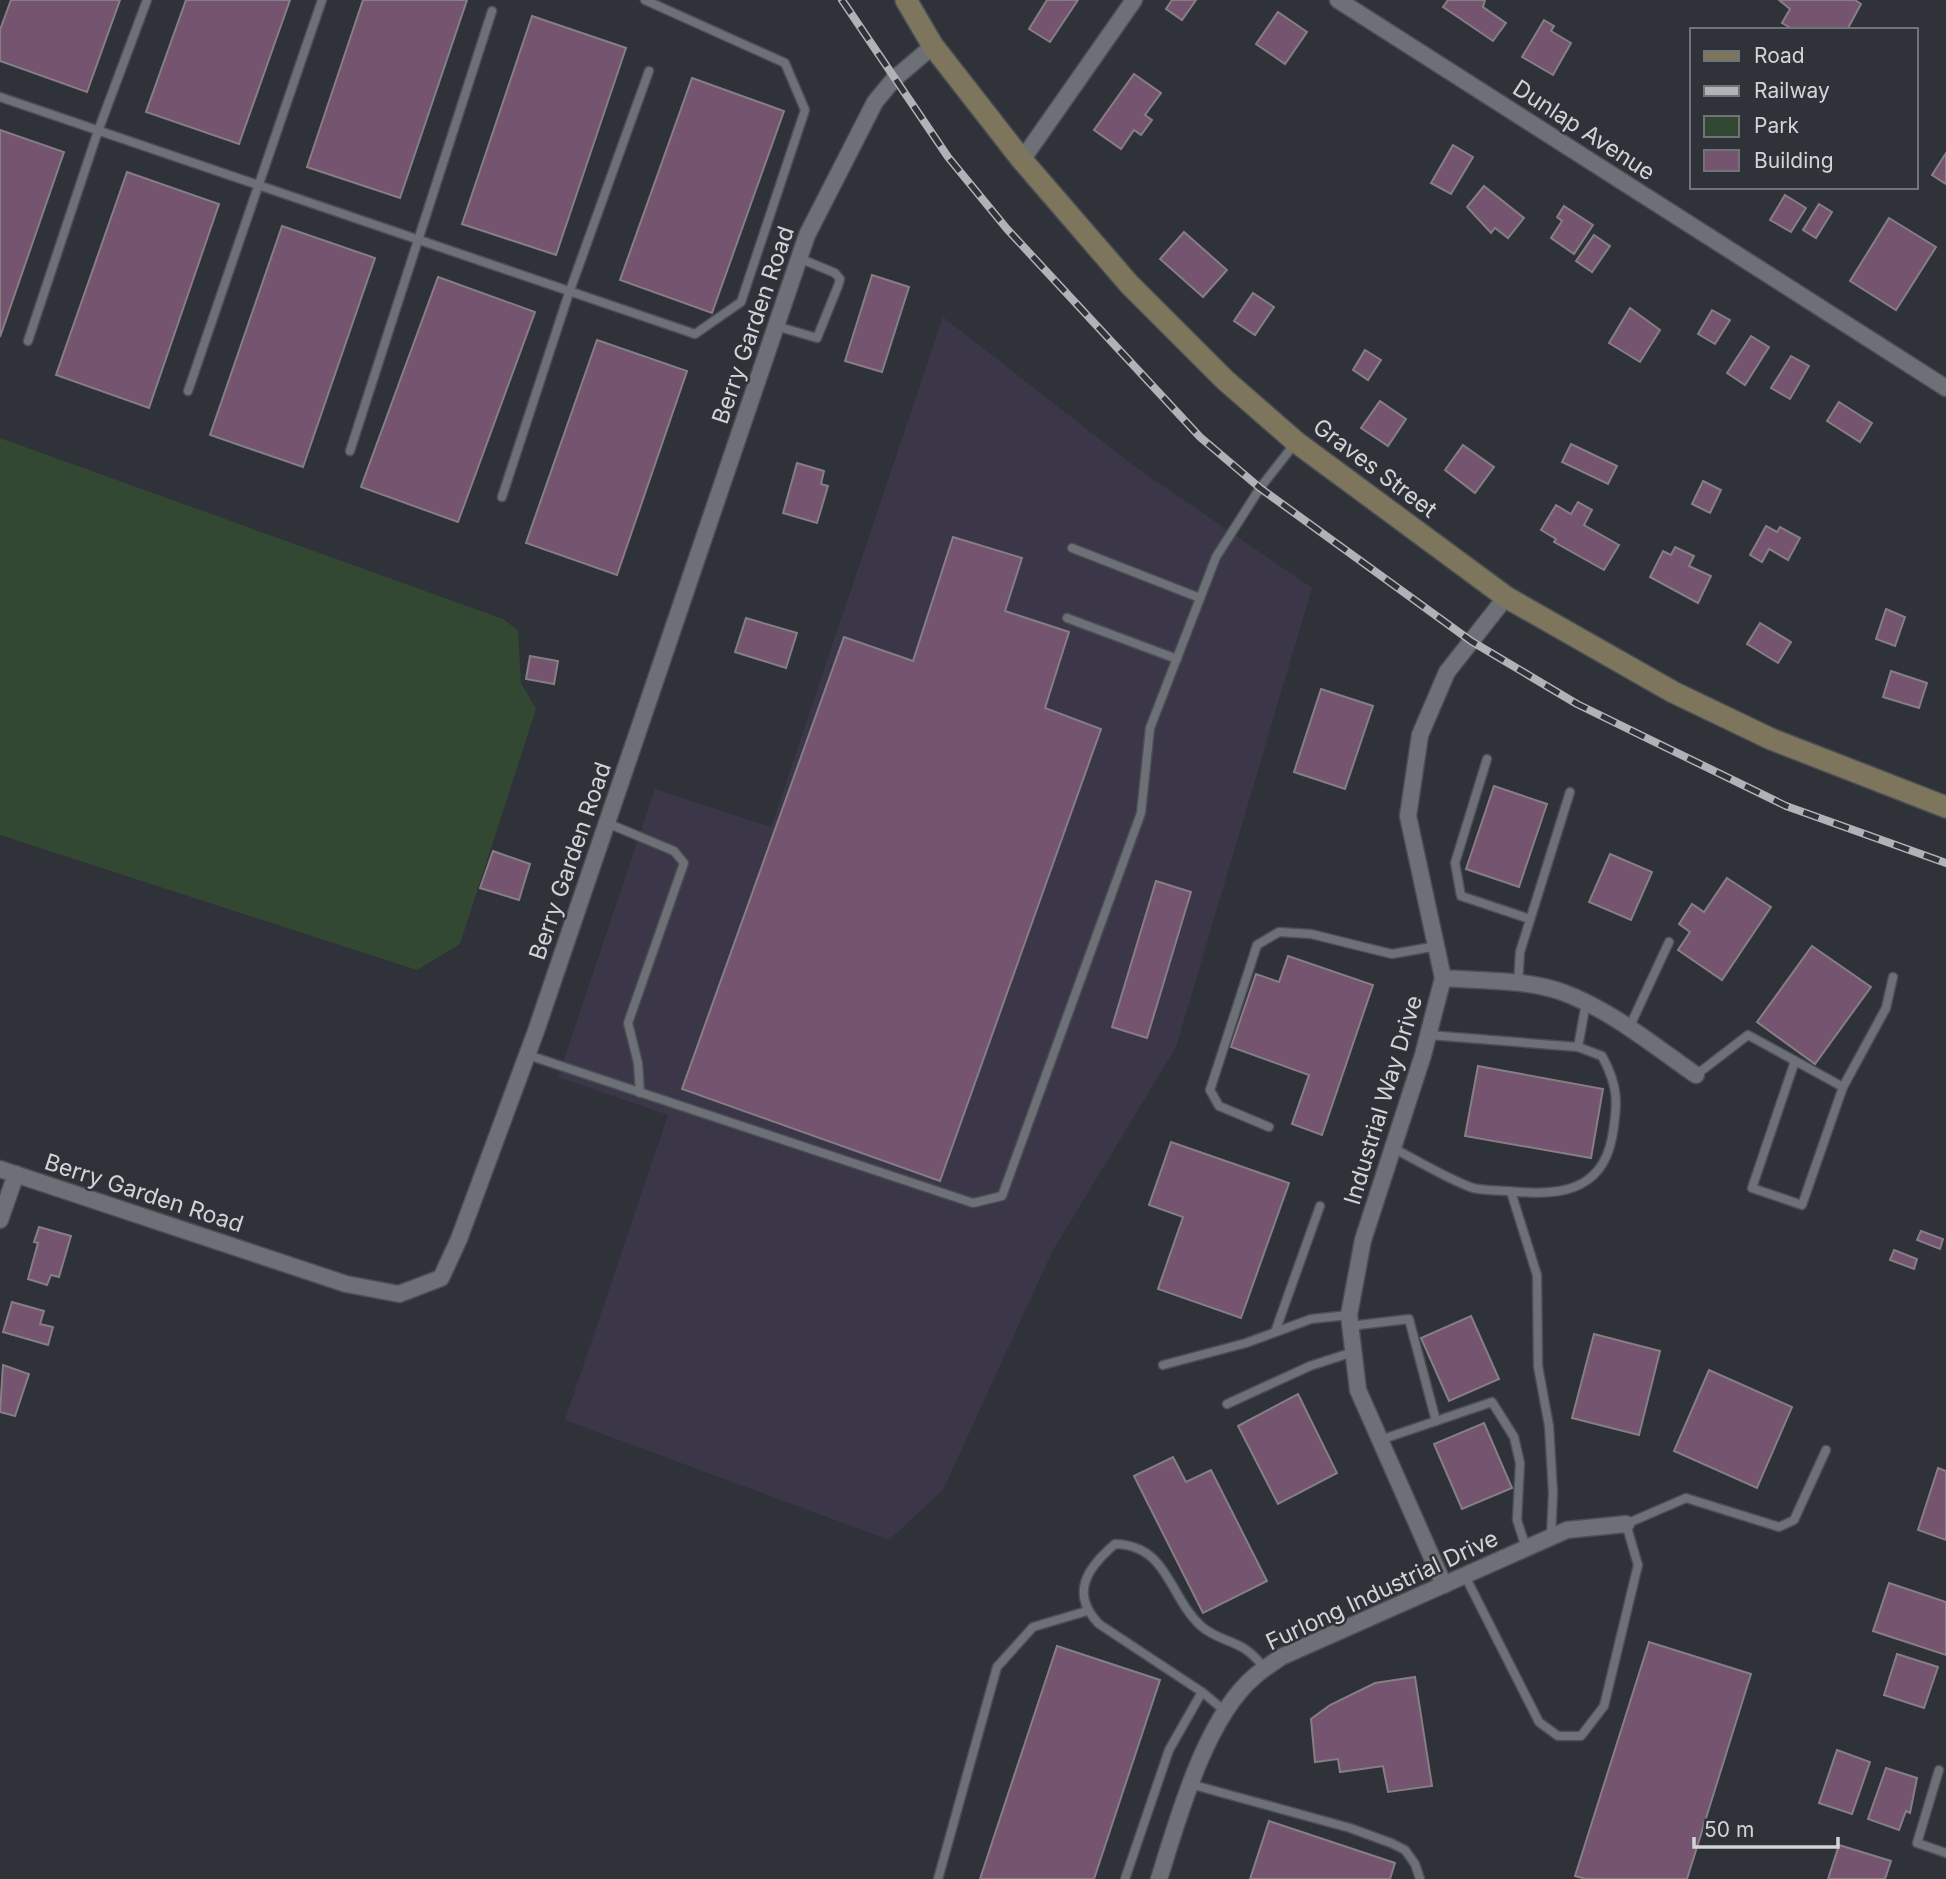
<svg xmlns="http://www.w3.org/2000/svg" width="1946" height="1879" viewBox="0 0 1946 1879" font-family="Inter,sans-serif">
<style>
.industrial{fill:#3b3748}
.green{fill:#334832}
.building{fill:#74546f;stroke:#857f84;stroke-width:2}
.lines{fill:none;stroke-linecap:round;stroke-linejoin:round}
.lane-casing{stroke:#4b4e54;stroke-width:11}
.street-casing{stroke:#4b4e54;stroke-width:19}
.secondary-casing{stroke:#4b4e54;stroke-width:24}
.lane{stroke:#6d7077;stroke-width:8}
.street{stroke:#6d7077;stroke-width:16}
.secondary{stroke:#7d755c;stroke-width:21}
.rail-casing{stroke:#afb2b6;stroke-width:8}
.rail{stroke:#2f3238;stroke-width:5;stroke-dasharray:16;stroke-linecap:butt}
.labels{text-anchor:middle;stroke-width:5;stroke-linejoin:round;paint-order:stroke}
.street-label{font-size:23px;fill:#d2d4d8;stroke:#2f3238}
</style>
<rect width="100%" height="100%" fill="#2f3238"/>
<polygon class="industrial" points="943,317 1134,466 1312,588 1176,1047 1052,1252 943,1490 889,1540 565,1420 668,1115 558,1077 655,789 771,827"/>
<polygon class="green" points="0,438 503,619 518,630 521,683 536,709 460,944 417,970 0,835"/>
<g class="building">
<polygon points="11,0 120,0 87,92 0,61 0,30"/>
<polygon points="186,0 290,0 239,144 146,112"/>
<polygon points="363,0 467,0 400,198 307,167"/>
<polygon points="1047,0 1078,0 1050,42 1029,29"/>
<polygon points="1172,0 1196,0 1182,20 1166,9"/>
<polygon points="1448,0 1485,0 1483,7 1506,23 1493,41 1443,7"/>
<polygon points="1779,0 1855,0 1861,4 1847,30 1794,30 1782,23 1790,9"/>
<polygon points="1278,12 1307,32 1285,64 1256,44"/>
<polygon points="532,16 626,48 556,255 462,224"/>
<polygon points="1544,20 1554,26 1551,31 1571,43 1553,75 1522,57"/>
<polygon points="1134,74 1161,93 1145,115 1152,120 1141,135 1134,130 1121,149 1094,130"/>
<polygon points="692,78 784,111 712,313 620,280"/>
<polygon points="0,130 64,152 0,337"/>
<polygon points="1453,145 1473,157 1451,194 1431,183"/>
<polygon points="1946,153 1946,184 1932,175"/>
<polygon points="127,172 219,204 149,408 56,375"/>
<polygon points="1484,186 1524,218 1508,238 1495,228 1491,233 1467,207"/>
<polygon points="1785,195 1806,208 1791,232 1770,220"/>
<polygon points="1819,204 1832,212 1816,238 1803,230"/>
<polygon points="1564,206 1593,225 1574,254 1551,238 1562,221 1557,217"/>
<polygon points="1889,218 1936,247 1896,310 1850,281"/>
<polygon points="282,226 375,258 303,467 210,435"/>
<polygon points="1184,232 1227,270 1203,297 1160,259"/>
<polygon points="1594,235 1610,246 1592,272 1576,261"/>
<polygon points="872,275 909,287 882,372 845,361"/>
<polygon points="438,277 535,312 458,522 361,487"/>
<polygon points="1253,293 1274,307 1255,335 1234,321"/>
<polygon points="1630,308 1660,330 1640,362 1609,343"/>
<polygon points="1712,310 1730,320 1715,344 1698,334"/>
<polygon points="1751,336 1769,347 1745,385 1727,373"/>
<polygon points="597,340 687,371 617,575 526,543"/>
<polygon points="1365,350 1381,360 1368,380 1353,370"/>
<polygon points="1791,356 1809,366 1790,399 1771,388"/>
<polygon points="1380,401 1406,419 1388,446 1361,428"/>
<polygon points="1839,402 1872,423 1860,442 1827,421"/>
<polygon points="1571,444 1617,466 1608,484 1562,462"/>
<polygon points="1463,445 1494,467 1475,493 1445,470"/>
<polygon points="797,463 824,471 821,484 828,486 817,523 783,513"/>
<polygon points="1703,481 1721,490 1710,513 1692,504"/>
<polygon points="1578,502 1592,510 1584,525 1619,545 1604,570 1554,542 1556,539 1541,530 1556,505 1571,514"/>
<polygon points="1766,526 1777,532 1780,527 1800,538 1788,560 1769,549 1762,562 1750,555"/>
<polygon points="953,537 1022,558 1005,611 1069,632 1045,708 1101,729 940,1181 682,1089 844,637 913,661"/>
<polygon points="1675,547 1694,556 1689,566 1711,576 1698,603 1650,577 1663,551 1671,555"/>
<polygon points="1886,609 1905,617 1895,646 1876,639"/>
<polygon points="746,618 797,633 786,668 735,652"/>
<polygon points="1760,623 1791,642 1778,663 1747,644"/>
<polygon points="530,656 558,661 554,684 526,679"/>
<polygon points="1891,671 1927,683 1919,708 1883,697"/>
<polygon points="1321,689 1373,706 1345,789 1294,772"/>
<polygon points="1494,786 1547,804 1519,887 1466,869"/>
<polygon points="493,851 530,864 519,900 480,888"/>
<polygon points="1610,854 1652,872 1631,920 1589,902"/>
<polygon points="1727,878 1771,907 1722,980 1678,950 1690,932 1679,924 1692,904 1704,912"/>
<polygon points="1156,881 1191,892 1147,1038 1112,1027"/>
<polygon points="1812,946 1871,987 1815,1064 1757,1022"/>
<polygon points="1288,956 1373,985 1322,1135 1292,1124 1309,1075 1231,1047 1256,974 1279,982"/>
<polygon points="1478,1066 1603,1089 1591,1158 1465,1136"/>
<polygon points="1171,1142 1289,1183 1241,1318 1158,1289 1183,1217 1149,1205"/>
<polygon points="39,1227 71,1236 59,1277 51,1275 47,1285 28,1279 38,1243 34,1242"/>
<polygon points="1921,1231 1943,1239 1940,1249 1917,1240"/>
<polygon points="1894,1250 1917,1259 1914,1269 1890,1260"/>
<polygon points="12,1302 44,1311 40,1324 53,1327 48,1345 3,1332"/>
<polygon points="1471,1316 1499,1379 1449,1401 1421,1338"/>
<polygon points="1594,1334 1660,1351 1639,1435 1572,1418"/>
<polygon points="3,1365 29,1374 15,1416 0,1412"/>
<polygon points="1709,1370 1792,1407 1757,1488 1674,1451"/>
<polygon points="1298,1394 1337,1473 1278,1504 1238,1426"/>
<polygon points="1484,1423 1512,1488 1462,1509 1434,1444"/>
<polygon points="1173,1457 1186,1482 1211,1470 1267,1581 1203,1613 1134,1476"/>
<polygon points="1938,1468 1946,1471 1946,1540 1918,1530"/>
<polygon points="1889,1583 1946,1602 1946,1655 1873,1631"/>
<polygon points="1649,1642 1751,1674 1687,1879 1586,1879 1575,1876"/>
<polygon points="1057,1646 1160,1680 1094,1879 980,1879"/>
<polygon points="1897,1654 1938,1667 1924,1708 1884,1695"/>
<polygon points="1415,1677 1432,1786 1388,1792 1383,1766 1340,1772 1338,1759 1315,1762 1311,1719 1330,1705 1375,1683"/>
<polygon points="1837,1750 1870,1762 1852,1814 1819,1803"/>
<polygon points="1886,1768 1917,1778 1910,1813 1906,1811 1899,1830 1868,1819"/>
<polygon points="1269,1821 1395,1863 1390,1879 1250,1879"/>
<polygon points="1839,1845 1891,1861 1885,1879 1828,1879"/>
</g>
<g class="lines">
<g class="lane-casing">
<g id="lane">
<polyline points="0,97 695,334 741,302 805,110 785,63 645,0"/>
<polyline points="776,326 817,338 838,286 840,279 835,273 799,258"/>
<polyline points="28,341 98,131 147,0"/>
<polyline points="188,391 322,0"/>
<polyline points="350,451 492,11"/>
<polyline points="502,497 569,293 649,71"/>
<polyline points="1072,548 1200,598"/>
<polyline points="1067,618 1177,659"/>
<polyline points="1487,759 1455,863 1461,896 1530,919"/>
<polyline points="607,823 674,851 684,863 628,1023 638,1063 640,1093"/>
<polyline points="1518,984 1520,952 1570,792"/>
<polyline points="1629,1028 1669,942"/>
<polyline points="1429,1035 1578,1047 1586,1003"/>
<polyline points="528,1055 973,1203 1002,1196 1141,813 1150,728 1216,557 1260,488 1296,442"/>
<polyline points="1696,1075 1748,1035 1843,1087 1802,1205 1752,1188 1795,1061"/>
<polyline points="1843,1087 1886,1008 1893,977"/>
<polyline points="1269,1127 1219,1106 1210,1090 1257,945 1279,932 1311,934 1392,954 1437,946"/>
<path d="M1393 1148C1418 1161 1444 1177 1470 1187 1481 1191 1495 1190 1507 1191 1555 1196 1601 1194 1612 1138 1618 1104 1619 1087 1602 1056L1578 1047"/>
<polyline points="1511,1192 1537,1275 1538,1366 1549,1426 1553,1493 1551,1537"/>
<polyline points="1350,1326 1409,1319 1436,1421"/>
<polyline points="1275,1332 1320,1206"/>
<polyline points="1163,1365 1246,1343 1311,1319 1349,1315"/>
<polyline points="1227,1404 1310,1366 1353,1352"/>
<polyline points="1380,1440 1492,1402 1514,1437 1520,1463 1517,1520 1526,1548"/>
<polyline points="1465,1576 1539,1722 1558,1736 1581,1736 1604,1706 1638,1565 1626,1524 1686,1498 1779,1527 1794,1520 1826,1450"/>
<path d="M1202 1692 1099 1624C1069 1593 1088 1567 1115 1544 1168 1545 1169 1597 1201 1626 1214 1638 1231 1640 1245 1649 1253 1654 1259 1662 1265 1668"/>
<polyline points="1939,1770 1917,1843 1946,1853"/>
<polyline points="1190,1784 1350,1828 1391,1843 1405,1850 1415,1864 1420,1879"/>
<polyline points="938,1879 997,1667 1033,1627 1087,1611"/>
<polyline points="1125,1879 1169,1750 1202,1692 1225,1711"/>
</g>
</g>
<g class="street-casing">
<g id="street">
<polyline points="1338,0 1946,388"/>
<polyline points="1022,160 1134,0"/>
<path d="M1443 978C1481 981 1526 979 1562 992 1611 1010 1653 1045 1696 1075"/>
<polyline points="0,1169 346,1284 399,1294 441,1278 459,1239 536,1031 807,235 875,102 894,79 933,46"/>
<polyline points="0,1220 16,1174"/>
<polyline points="1444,1585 1358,1390 1349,1315 1363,1240 1423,1055 1443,978 1408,816 1420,735 1447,672 1506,597"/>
<path d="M1159 1879C1178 1819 1205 1718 1255 1676 1263 1669 1273 1663 1281 1657L1567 1530 1626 1524"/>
</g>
</g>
<g class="secondary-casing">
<polyline id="secondary" points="906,0 933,46 1022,160 1129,284 1225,380 1296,442 1506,597 1673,692 1771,739 1946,807"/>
</g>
<use href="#lane" class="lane"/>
<use href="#street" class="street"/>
<use href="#secondary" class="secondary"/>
<g class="rail-casing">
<polyline id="rail" points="842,0 948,157 1007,229 1200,437 1260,488 1471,641 1577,704 1786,806 1946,863"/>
</g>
<use href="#rail" class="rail"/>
</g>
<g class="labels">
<g class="street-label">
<text transform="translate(1584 130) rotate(33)" y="8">Dunlap Avenue</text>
<text transform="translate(753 325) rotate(-71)" y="8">Berry Garden Road</text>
<text transform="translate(1375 468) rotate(37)" y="8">Graves Street</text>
<text transform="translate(570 861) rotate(-71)" y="8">Berry Garden Road</text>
<text transform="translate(1383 1100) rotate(-73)" y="8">Industrial Way Drive</text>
<text transform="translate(144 1193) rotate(18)" y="8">Berry Garden Road</text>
<text transform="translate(1382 1590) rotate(-25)" y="8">Furlong Industrial Drive</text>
</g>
</g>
<rect x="1690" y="28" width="228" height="161" fill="#2f3238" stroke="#707378" stroke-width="2"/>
<rect x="1704" y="51" width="35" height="10" fill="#7d755c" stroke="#707378" stroke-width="2"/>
<text x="1754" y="63" font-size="21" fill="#d2d4d8">Road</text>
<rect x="1704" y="86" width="35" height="10" fill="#afb2b6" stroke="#707378" stroke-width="2"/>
<text x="1754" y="98" font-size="21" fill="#d2d4d8">Railway</text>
<rect x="1704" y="116" width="35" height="21" fill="#334832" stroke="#707378" stroke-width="2"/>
<text x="1754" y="133" font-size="21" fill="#d2d4d8">Park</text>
<rect x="1704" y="150" width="35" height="21" fill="#74546f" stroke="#707378" stroke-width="2"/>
<text x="1754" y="168" font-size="21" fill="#d2d4d8">Building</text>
<path d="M1694 1837v10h144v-10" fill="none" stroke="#d2d4d8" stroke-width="3.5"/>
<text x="1704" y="1837" font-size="21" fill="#d2d4d8" stroke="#2f3238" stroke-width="5" paint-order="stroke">50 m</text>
</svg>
